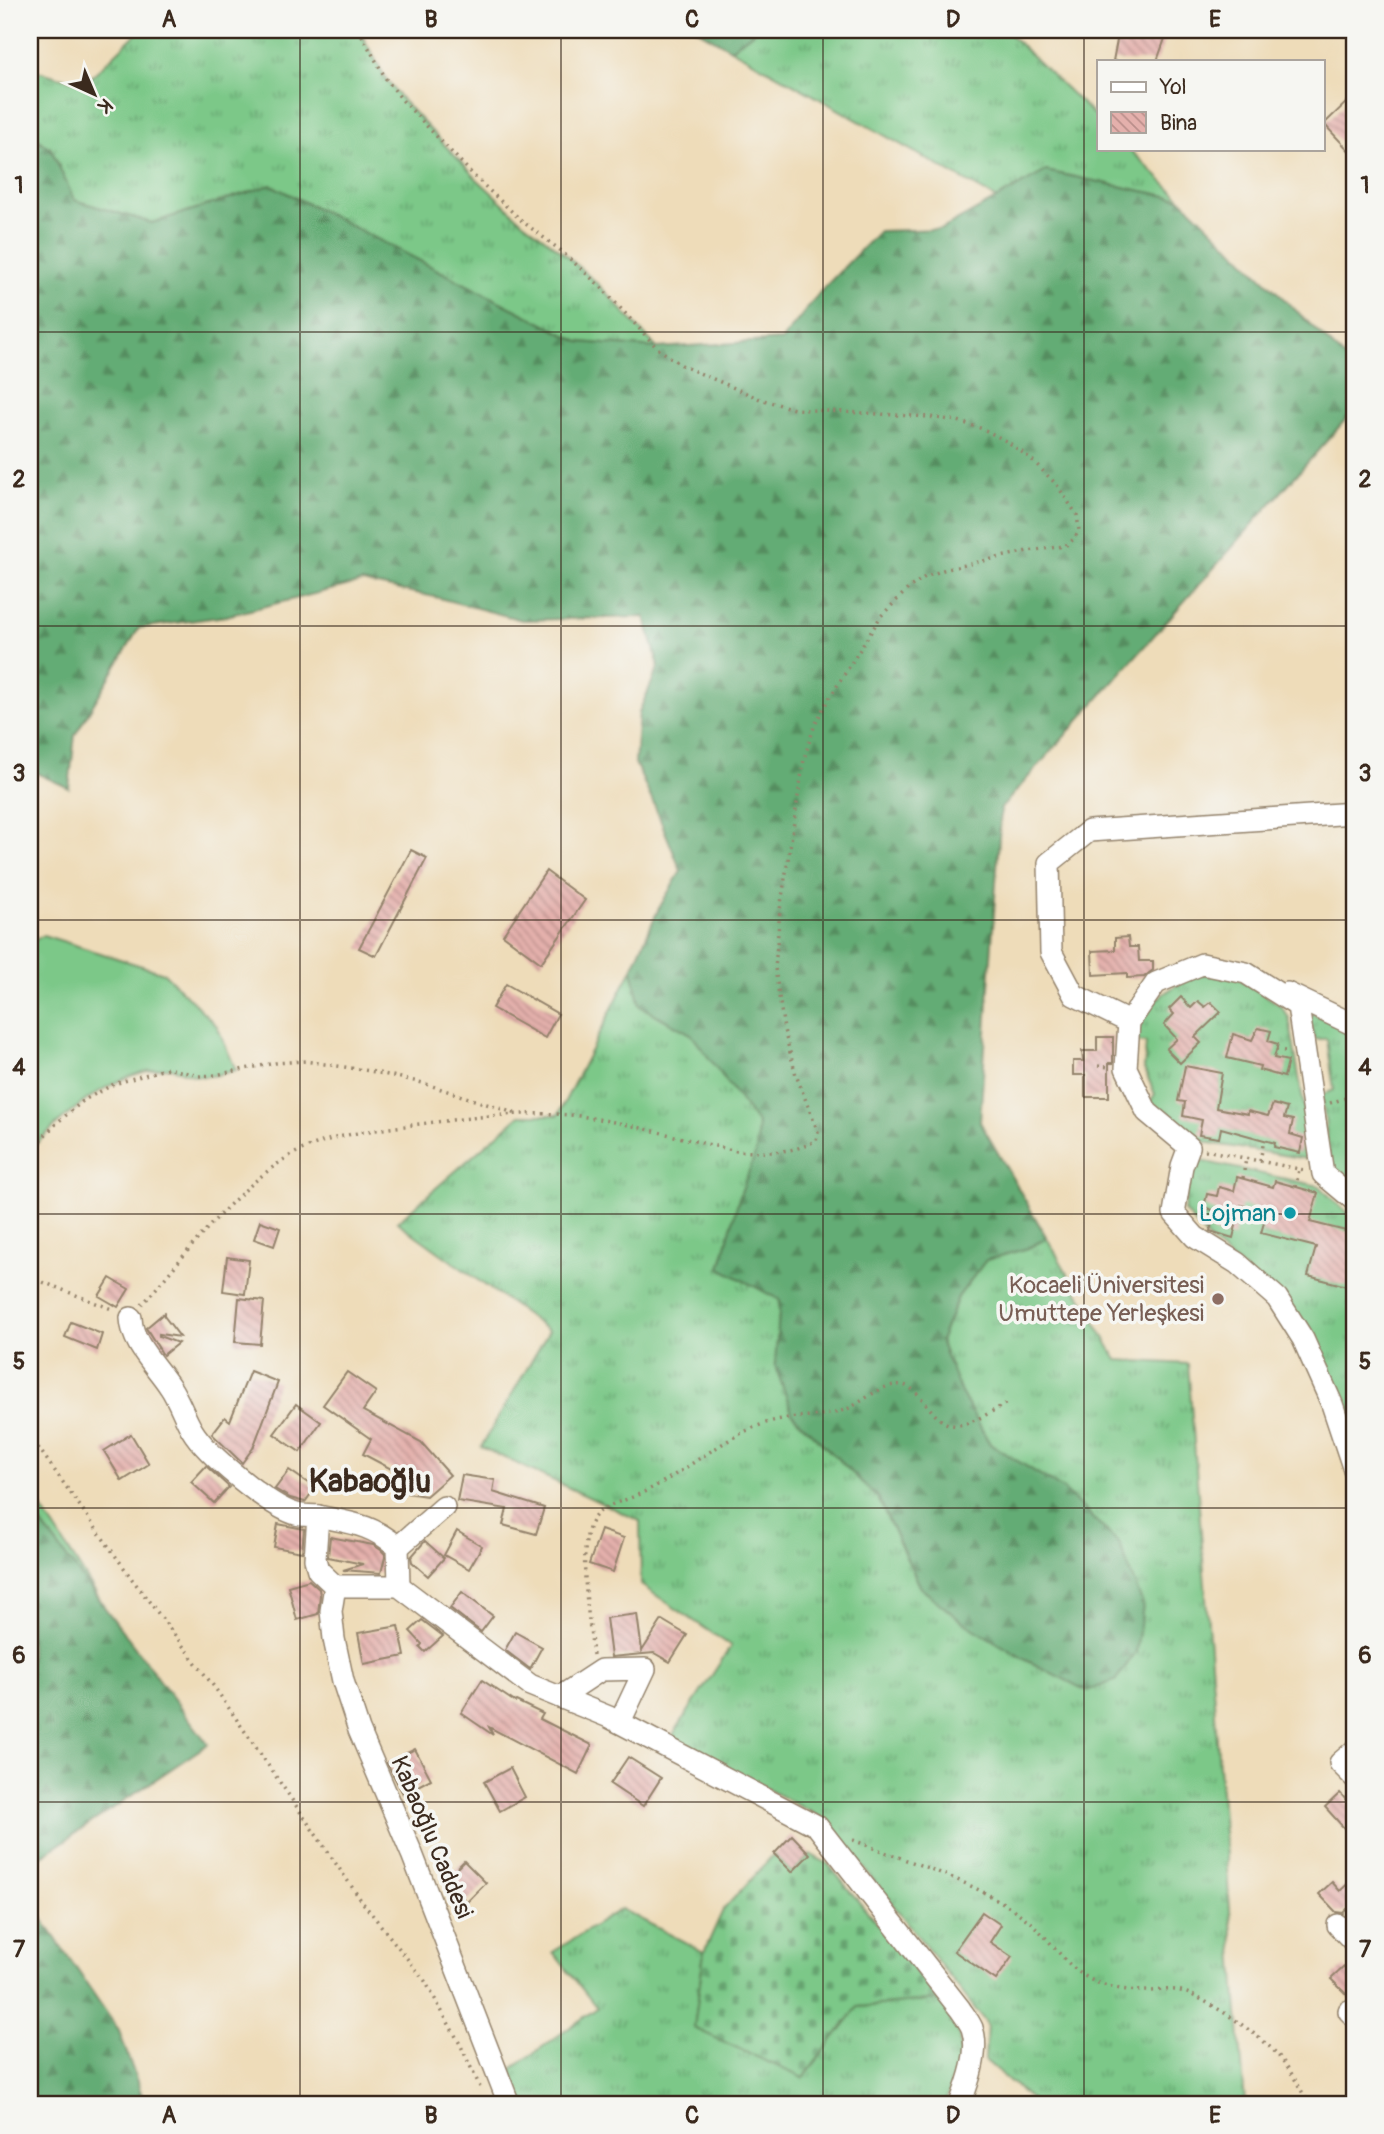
<svg xmlns="http://www.w3.org/2000/svg" width="1384" height="2134" viewBox="0 0 1384 2134" font-family="Pangolin,sans-serif">
<style>
.grass{fill:url(#grass-tufts);stroke:#5b7953;stroke-width:2}
.forest{fill:url(#forest-firs);stroke:#506b49;stroke-width:2}
.cemetery{fill:url(#cemetery-stones);stroke:#5b7953;stroke-width:2}
.garden{fill:#7bc888;stroke:#5b7953;stroke-width:2}
.building{fill:url(#building-back-hatch)}
.lines{fill:none;stroke-linecap:round;stroke-linejoin:round}
.minor-casing{stroke:#94836c;stroke-width:24}
.path{stroke:#94836c;stroke-width:3.5;stroke-dasharray:2 5;stroke-linecap:butt}
.minor{stroke:#fff;stroke-width:21}
.grid{fill:none;stroke:#3b2a1e;stroke-width:2;stroke-opacity:0.55}
.culture-dot{fill:#0f9aa8;stroke:#f6f6f2;stroke-width:2.5}
.education-dot{fill:#8d6e63;stroke:#f6f6f2;stroke-width:2.5}
.labels{text-anchor:middle;stroke-width:7;stroke-linejoin:round;paint-order:stroke}
.culture-label{font-size:24px;fill:#0d838f;stroke:#f6f6f2;text-anchor:end}
.education-label{font-size:24px;fill:#785e54;stroke:#f6f6f2;text-anchor:end}
.street-label{font-size:24px;fill:#3b2a1e;stroke:#f6f6f2}
.district-label{font-size:32px;font-weight:bold;fill:#3b2a1e;stroke:#f6f6f2}
.neatline{fill:none;stroke:#3b2a1e;stroke-width:2.5}
.grid-label{font-size:23px;text-anchor:middle;font-weight:bold;fill:#3b2a1e}
</style>
<defs>
<pattern id="grass-tufts" width="24" height="20" patternUnits="userSpaceOnUse" patternTransform="scale(1.75)"><rect width="24" height="20" fill="#7bc888"/><path d="M3 7l-1-3M5 7V3M7 7l1-3M15 17l-1-3M17 17v-4M19 17l1-3" fill="none" stroke="#66a36f"/></pattern>
<pattern id="forest-firs" width="22" height="20" patternUnits="userSpaceOnUse" patternTransform="scale(1.75)"><rect width="22" height="20" fill="#64ac74"/><path d="M5 1l3.5 6h-7zM16 11l3.5 6h-7z" fill="#548c5f"/></pattern>
<pattern id="cemetery-stones" width="16" height="16" patternUnits="userSpaceOnUse" patternTransform="scale(1.75)"><rect width="16" height="16" fill="#7bc888"/><path d="M2 7V4a2 2 0 0 1 4 0v3zM10 15v-3a2 2 0 0 1 4 0v3z" fill="#66a36f"/></pattern>
<pattern id="building-back-hatch" width="6" height="6" patternUnits="userSpaceOnUse" patternTransform="scale(1.75)"><rect width="6" height="6" fill="#e4b0ac"/><path d="M-1 5l2 2M0 0l6 6M5-1l2 2" fill="none" stroke="#ba8f8b"/></pattern>
</defs>
<rect width="100%" height="100%" fill="#f6f6f2"/>
<filter id="ink" filterUnits="userSpaceOnUse"><feTurbulence type="fractalNoise" baseFrequency=".0143" numOctaves="2"/><feDisplacementMap in="SourceGraphic" scale="14" xChannelSelector="R" yChannelSelector="G"/><feConvolveMatrix kernelMatrix="1 2 1 2 8 2 1 2 1" color-interpolation-filters="sRGB"/></filter>
<filter id="wash" filterUnits="userSpaceOnUse"><feTurbulence type="fractalNoise" baseFrequency=".00686" numOctaves="4" result="noise"/><feDisplacementMap in="SourceGraphic" scale="28" xChannelSelector="R" yChannelSelector="G"/><feGaussianBlur stdDeviation="1.57" result="paint"/><feColorMatrix in="noise" values="0 0 0 0 0 0 0 0 0 0 0 0 0 0 0 0 0 1.4 0 .05"/><feComposite in="paint" operator="in"/></filter>
<g filter="url(#wash)">
<rect width="100%" height="100%" fill="#eedcb9"/>
<g class="grass">
<polygon points="140,30 359,30 386,79 403,101 477,179 522,221 560,250 601,287 657,348 579,342 271,185 152,223 74,200 51,149 30,134 30,69 84,84"/>
<polygon points="756,30 1005,30 1099,120 1099,149 1129,149 1181,199 1046,171 998,199 731,49"/>
<polygon points="632,969 640,1006 691,1033 758,1123 757,1152 739,1198 780,1300 775,1365 793,1415 878,1498 921,1588 1063,1489 990,1444 961,1393 940,1341 958,1297 986,1260 1028,1248 1047,1238 1117,1360 1188,1364 1245,2104 1036,2104 985,2060 987,2024 826,1820 671,1738 731,1646 641,1585 640,1521 481,1447 549,1331 397,1222 520,1115 558,1115"/>
<path d="M1200 974 1234 975 1280 1005 1289 1018 1313 1160 1215 1144 1183 1136 1148 1105 1155 1094 1144 1069 1146 1043 1135 1042C1141 1004 1167 988 1200 974Z"/>
<polygon points="1306,1010 1354,1033 1354,1192 1342,1182 1330,1162 1322,1095 1334,1090 1327,1039 1315,1039"/>
<polygon points="1192,1159 1319,1186 1354,1220 1354,1438 1306,1324 1208,1239 1184,1211"/>
<polygon points="30,1490 36,1499 104,1606 30,1509"/>
<polygon points="621,1909 704,1952 694,2028 803,2078 858,2007 939,2000 959,2027 960,2056 945,2104 520,2104 509,2071 597,2008 553,1952"/>
</g>
<g class="forest">
<polygon points="698,30 756,30 731,49"/>
<polygon points="30,134 51,149 74,200 152,223 271,185 579,342 657,348 782,340 821,291 879,231 942,229 1046,171 1181,199 1354,367 1354,410 1001,808 980,1122 1047,1238 1028,1248 986,1260 958,1297 940,1341 961,1393 990,1444 1063,1489 1119,1543 1143,1605 1136,1652 1115,1681 1087,1691 1026,1660 961,1621 921,1588 878,1498 793,1415 775,1365 780,1300 720,1268 739,1198 756,1152 758,1124 691,1034 640,1006 632,969 658,910 681,871 656,809 635,763 639,712 659,666 645,617 522,620 435,597 362,582 226,616 139,628 75,735 69,788 30,770"/>
<polygon points="30,1509 208,1744 30,1864"/>
<polygon points="30,1901 119,2031 145,2104 30,2104"/>
</g>
<polygon class="cemetery" points="774,1854 792,1872 810,1854 828,1864 939,2000 858,2007 803,2078 694,2028 704,1952 723,1910"/>
<path class="garden" d="M43 935 164 973 217 1026 236 1070C224 1073 211 1078 198 1076 188 1075 178 1068 167 1068 111 1072 67 1113 30 1150V944Z"/>
<g id="blocks">
<g class="building">
<polygon points="1119,30 1168,30 1157,61 1113,61"/>
<polygon points="1354,95 1354,156 1324,124"/>
<polygon points="411,850 427,858 376,956 359,948"/>
<polygon points="546,871 585,900 541,963 503,935"/>
<polygon points="1128,937 1129,947 1138,947 1139,961 1153,961 1153,970 1144,977 1127,978 1127,973 1093,975 1092,951 1115,950 1115,938"/>
<polygon points="506,984 558,1014 545,1038 492,1008"/>
<polygon points="1181,997 1191,1008 1198,1001 1205,1007 1211,1002 1221,1012 1195,1037 1201,1043 1180,1063 1166,1049 1177,1039 1164,1025 1174,1014 1169,1009"/>
<polygon points="1258,1028 1271,1031 1268,1041 1278,1044 1274,1058 1288,1061 1284,1077 1259,1070 1260,1066 1227,1058 1233,1034 1252,1040"/>
<polygon points="1097,1037 1113,1037 1113,1063 1109,1063 1109,1097 1085,1097 1085,1075 1073,1075 1073,1061 1083,1061 1082,1051 1097,1051"/>
<polygon points="1185,1066 1222,1073 1216,1108 1248,1114 1248,1111 1268,1116 1273,1104 1287,1108 1284,1118 1293,1120 1290,1134 1303,1138 1300,1153 1274,1147 1275,1143 1221,1128 1219,1138 1199,1135 1202,1120 1183,1116 1185,1102 1178,1101"/>
<polygon points="1237,1177 1273,1187 1275,1181 1318,1193 1310,1222 1354,1233 1354,1288 1308,1276 1316,1247 1261,1233 1267,1212 1241,1205 1233,1238 1210,1231 1215,1211 1204,1207 1207,1194 1217,1196 1219,1187 1234,1191"/>
<polygon points="260,1221 280,1228 274,1246 254,1239"/>
<polygon points="227,1257 249,1260 245,1294 223,1291"/>
<polygon points="110,1278 129,1289 118,1307 99,1296"/>
<polygon points="239,1298 264,1301 260,1344 235,1342"/>
<polygon points="164,1313 164,1316 180,1337 159,1334 159,1336 178,1343 163,1355 146,1328"/>
<polygon points="71,1322 102,1334 97,1350 65,1337"/>
<polygon points="250,1371 278,1382 253,1448 242,1463 212,1434 225,1417 230,1421"/>
<polygon points="347,1372 376,1392 363,1411 421,1442 450,1475 426,1496 407,1493 394,1478 399,1473 363,1454 371,1439 323,1405"/>
<polygon points="296,1404 321,1422 300,1452 274,1434"/>
<polygon points="131,1434 149,1464 122,1481 104,1451"/>
<polygon points="206,1466 229,1487 214,1503 191,1482"/>
<polygon points="289,1470 315,1488 305,1502 290,1498 275,1489"/>
<polygon points="462,1475 495,1480 493,1492 544,1508 536,1534 503,1525 507,1509 457,1501"/>
<polygon points="278,1524 304,1529 302,1552 274,1547"/>
<polygon points="601,1530 624,1538 613,1572 589,1564"/>
<polygon points="457,1531 482,1546 469,1569 444,1555"/>
<polygon points="330,1537 373,1545 381,1550 385,1554 385,1557 381,1573 343,1570 363,1564 328,1557"/>
<polygon points="425,1541 444,1558 428,1576 412,1562 411,1557"/>
<polygon points="309,1580 319,1589 320,1595 318,1614 297,1620 288,1586"/>
<polygon points="462,1592 493,1616 481,1632 450,1608"/>
<polygon points="637,1614 642,1651 662,1620 687,1635 670,1662 654,1653 611,1657 606,1618"/>
<polygon points="422,1620 443,1636 425,1652 420,1647 422,1644 410,1631"/>
<polygon points="399,1626 405,1656 364,1664 358,1633"/>
<polygon points="515,1632 542,1647 530,1669 505,1650"/>
<polygon points="482,1680 515,1702 516,1701 543,1714 540,1719 592,1745 578,1774 489,1727 493,1735 461,1713"/>
<polygon points="415,1749 431,1779 403,1794 387,1763"/>
<polygon points="628,1757 661,1778 643,1806 610,1784"/>
<polygon points="510,1768 525,1797 500,1811 484,1782"/>
<polygon points="1340,1793 1354,1809 1354,1819 1344,1828 1325,1807"/>
<polygon points="792,1835 810,1854 792,1872 774,1854"/>
<polygon points="464,1861 486,1883 467,1902 445,1880"/>
<polygon points="1354,1878 1354,1917 1347,1909 1343,1913 1336,1912 1319,1894 1332,1882 1340,1891"/>
<polygon points="982,1912 1001,1925 990,1942 1012,1957 996,1980 954,1951"/>
<polygon points="1344,1967 1354,1978 1354,1999 1350,1998 1331,1979"/>
</g>
</g>
</g>
<g filter="url(#ink)">
<use href="#blocks" fill-opacity="0" stroke="#94836c" stroke-width="2"/>
<g class="lines">
<g class="minor-casing">
<g id="minor">
<polyline points="1287,993 1354,1025"/>
<polyline points="1129,1022 1074,995 1051,952 1049,863 1089,831 1354,813"/>
<polyline points="1354,1200 1323,1174 1298,1006 1246,973 1202,964 1156,983 1129,1022 1126,1068 1147,1112 1189,1147 1182,1166 1174,1213 1195,1237 1237,1263 1277,1298 1303,1339 1332,1404 1354,1470"/>
<path d="M131 1318C132 1345 156 1365 170 1387 179 1400 184 1417 192 1430 206 1454 270 1507 296 1514 303 1516 311 1515 318 1516L315 1559 318 1570 335 1586H399L530 1685 609 1717 817 1826 960 2009C964 2015 969 2021 972 2028 980 2051 968 2083 960 2104"/>
<path d="M318 1516C351 1523 371 1524 398 1547L399 1586"/>
<polyline points="398,1547 444,1507"/>
<polyline points="335,1586 331,1611 334,1639 343,1681 359,1730 412,1854 509,2104"/>
<polyline points="560,1697 601,1670 645,1669 620,1722"/>
<polyline points="1354,1751 1340,1763 1354,1777"/>
<polyline points="1338,1925 1354,1942"/>
<polyline points="1349,2011 1354,2016"/>
</g>
</g>
<g class="path">
<polyline points="1276,1050 1285,1051"/>
<polyline points="1098,1066 1110,1067"/>
<polyline points="1330,1103 1352,1096"/>
<polyline points="30,1150 58,1122 84,1100 114,1084 168,1068 199,1076 215,1075 275,1063 305,1061 370,1071 423,1083 517,1114"/>
<polyline points="1205,1150 1304,1170"/>
<polyline points="1260,1161 1264,1140"/>
<polyline points="1243,1178 1246,1158"/>
<polyline points="1296,1187 1299,1169"/>
<polyline points="1350,1232 1354,1221"/>
<polyline points="30,1277 114,1310"/>
<path d="M142 1305C186 1254 227 1198 283 1160 325 1133 378 1130 427 1123 479 1117 534 1109 586 1117 637 1125 687 1140 737 1151 762 1153 795 1154 816 1140L818 1132 796 1075 784 1030 775 968 780 910 804 759 814 727 825 705 881 616 910 587 925 577 943 570 1028 551 1065 546 1074 539 1079 530 1077 515 1057 485 1031 459 1008 442 983 429 958 421 930 417 794 409 760 399 683 366 657 348 601 287 560 250 522 221 477 179 403 101 386 79 359 30"/>
<polyline points="30,1436 132,1579 215,1688 363,1903 425,1981 460,2044 480,2087"/>
<path d="M593 1655C590 1621 577 1553 591 1523 598 1506 619 1503 635 1496 683 1476 720 1437 769 1422 795 1414 821 1419 847 1409 863 1402 877 1387 895 1385 923 1380 930 1429 959 1425 976 1422 992 1411 1007 1403"/>
<path d="M853 1840C908 1862 986 1884 1031 1923 1050 1939 1062 1961 1083 1975 1102 1988 1127 1991 1149 1991 1158 1991 1167 1989 1176 1990 1202 1994 1260 2035 1278 2055 1291 2070 1299 2087 1309 2104"/>
</g>
<use href="#minor" class="minor"/>
</g>
</g>
<path class="grid" d="M300 30V2104M561 30V2104M823 30V2104M1084 30V2104M30 332H1354M30 626H1354M30 920H1354M30 1214H1354M30 1508H1354M30 1802H1354"/>
<circle class="culture-dot" cx="1290" cy="1213" r="7"/>
<circle class="education-dot" cx="1218" cy="1299" r="7"/>
<g class="labels">
<g class="culture-label">
<text x="1276" y="1221">Lojman</text>
</g>
<g class="education-label">
<text x="1204" y="1293">Kocaeli Üniversitesi<tspan x="1204" dy="28">Umuttepe Yerleşkesi</tspan></text>
</g>
<g class="street-label">
<text transform="translate(432 1837) rotate(67)" y="8">Kabaoğlu Caddesi</text>
</g>
<g class="district-label">
<text x="370" y="1492">Kabaoğlu</text>
</g>
</g>
<rect width="1384" height="2134" fill="none" stroke="#f6f6f2" stroke-width="77"/>
<rect x="1097" y="60" width="228" height="91" fill="#f6f6f2" stroke="#aba49d" stroke-width="2"/>
<rect x="1111" y="82" width="35" height="10" fill="#ffffff" stroke="#aba49d" stroke-width="2"/>
<text x="1160" y="94" font-size="21" fill="#3b2a1e">Yol</text>
<rect x="1111" y="112" width="35" height="21" fill="url(#building-back-hatch)" stroke="#aba49d" stroke-width="2"/>
<text x="1160" y="130" font-size="21" fill="#3b2a1e">Bina</text>
<g transform="translate(94 94) rotate(136)" stroke="#f6f6f2" stroke-width="5" paint-order="stroke">
<path d="M0-5L12 26L0 18L-12 26Z" fill="#3b2a1e"/>
<text y="-10" font-size="19" font-weight="bold" text-anchor="middle" fill="#3b2a1e">K</text>
</g>
<rect x="38" y="38" width="1308" height="2058" class="neatline"/>
<g class="grid-label">
<text x="169" y="27">A</text>
<text x="431" y="27">B</text>
<text x="692" y="27">C</text>
<text x="953" y="27">D</text>
<text x="1215" y="27">E</text>
<text x="19" y="193">1</text>
<text x="1365" y="193">1</text>
<text x="19" y="487">2</text>
<text x="1365" y="487">2</text>
<text x="19" y="781">3</text>
<text x="1365" y="781">3</text>
<text x="19" y="1075">4</text>
<text x="1365" y="1075">4</text>
<text x="19" y="1369">5</text>
<text x="1365" y="1369">5</text>
<text x="19" y="1663">6</text>
<text x="1365" y="1663">6</text>
<text x="19" y="1957">7</text>
<text x="1365" y="1957">7</text>
<text x="169" y="2123">A</text>
<text x="431" y="2123">B</text>
<text x="692" y="2123">C</text>
<text x="953" y="2123">D</text>
<text x="1215" y="2123">E</text>
</g>
</svg>
